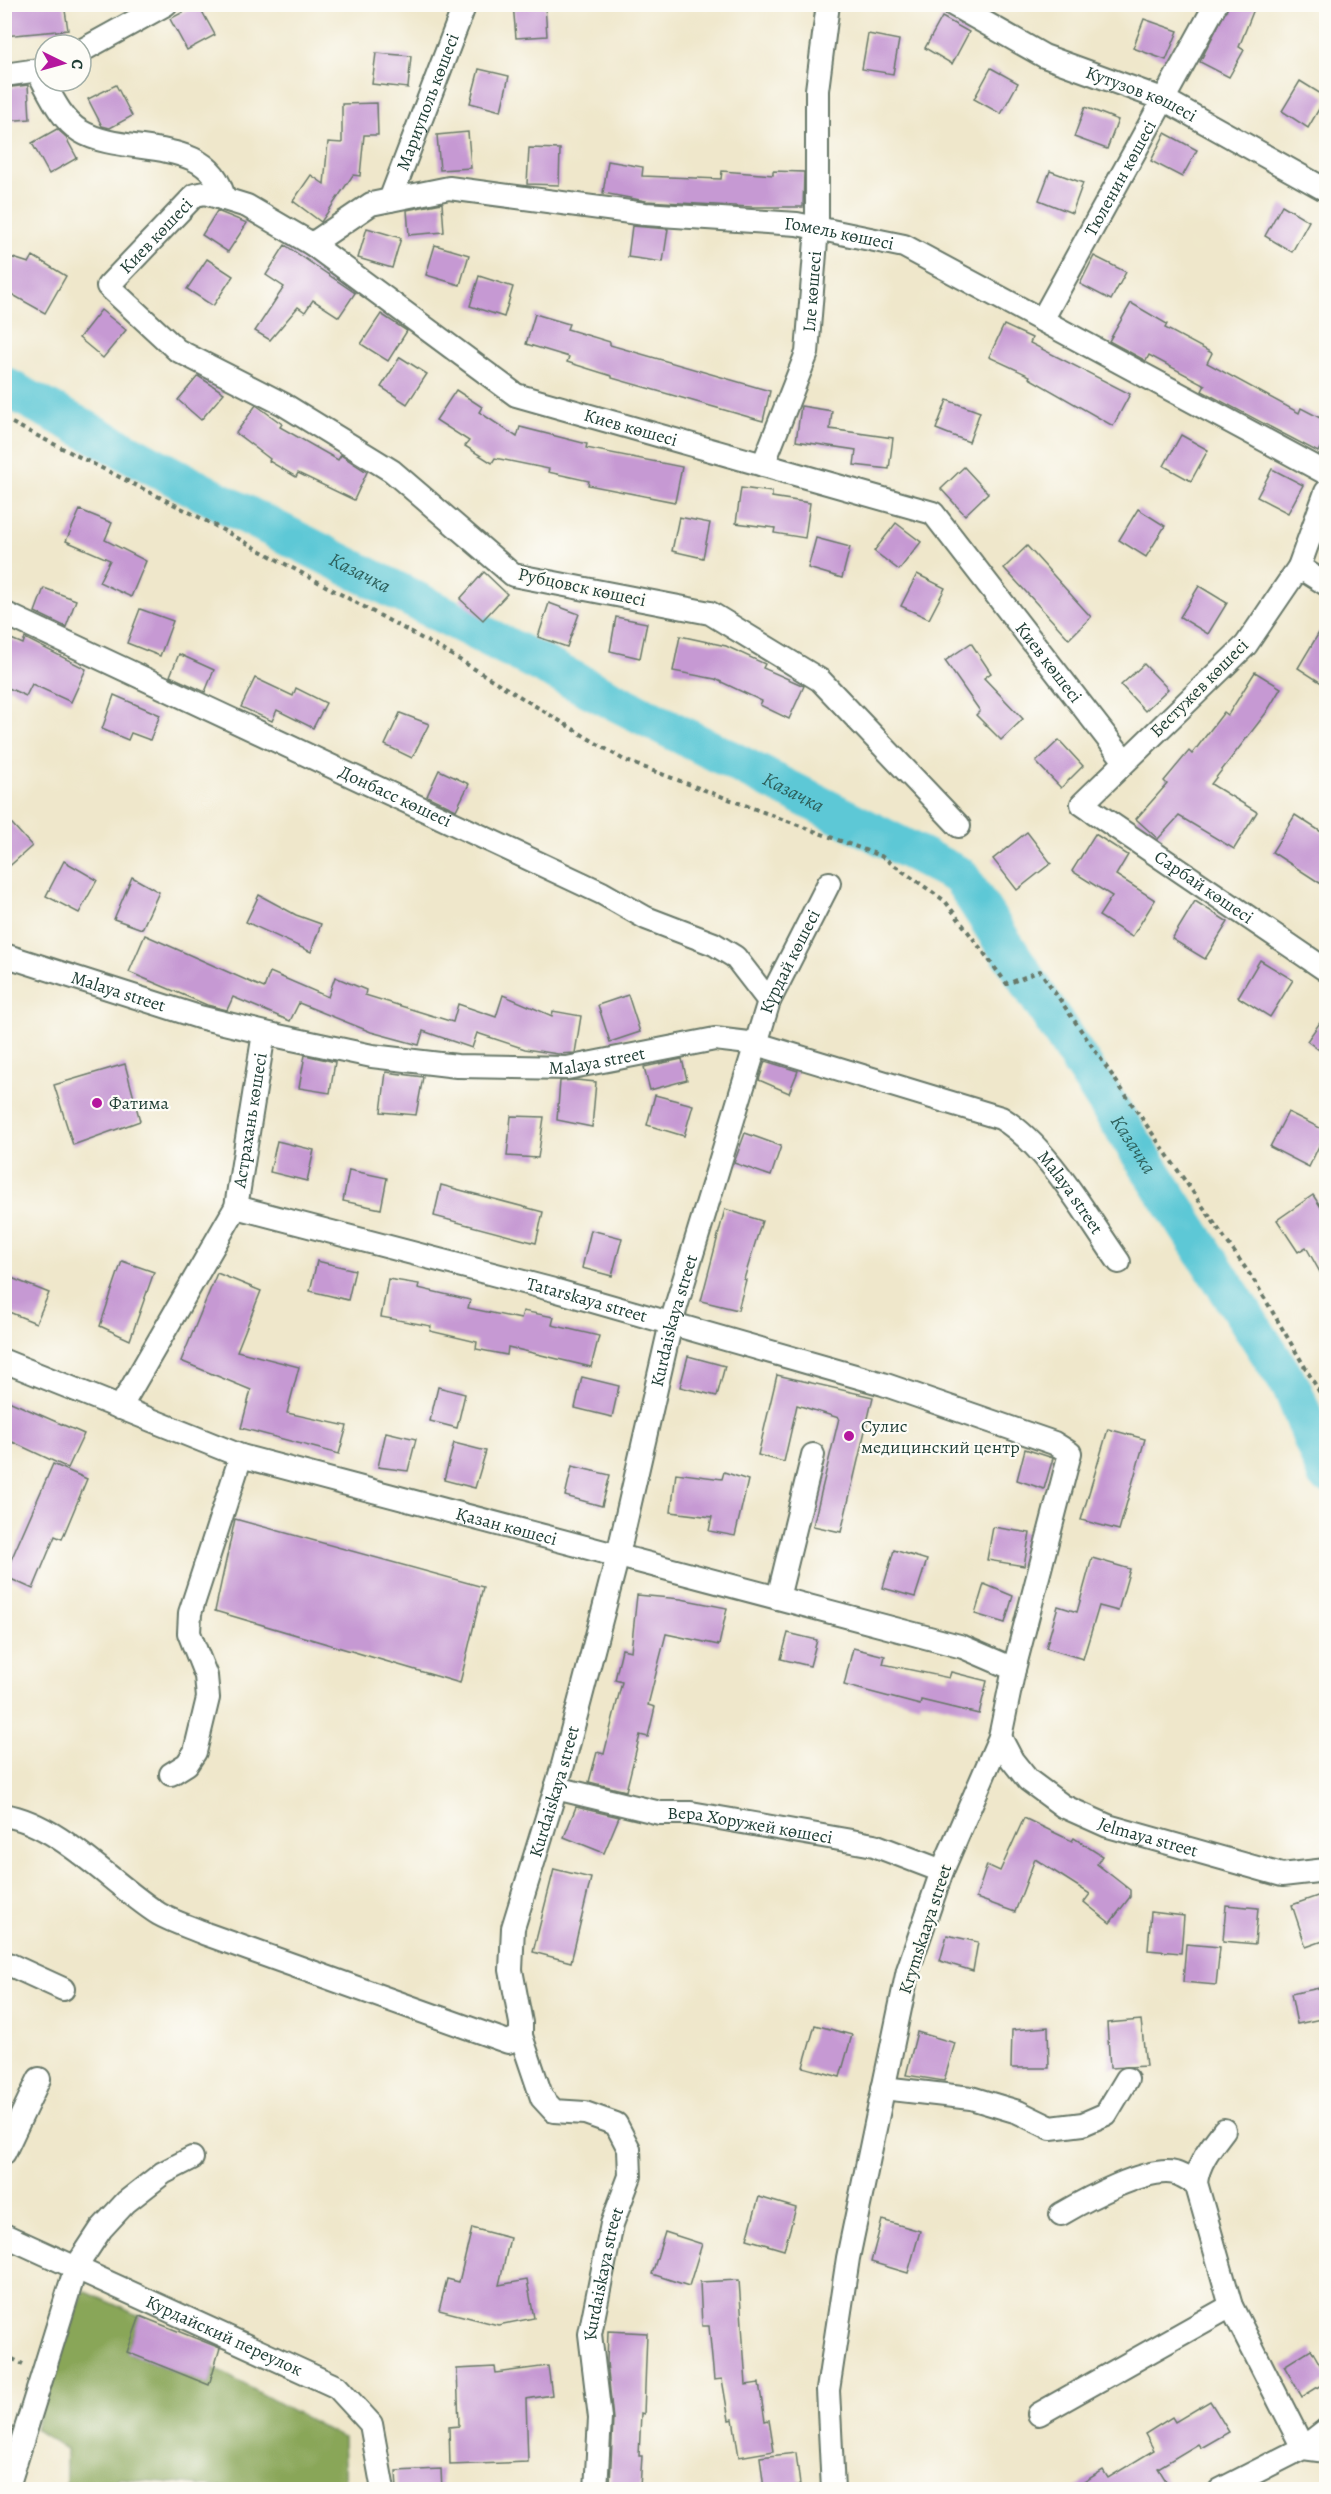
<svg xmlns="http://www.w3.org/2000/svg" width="1331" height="2494" viewBox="0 0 1331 2494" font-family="Alegreya,serif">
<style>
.forest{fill:#89a659;stroke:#547246;stroke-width:1.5}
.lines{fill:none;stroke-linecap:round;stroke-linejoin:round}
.river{stroke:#5dc8d6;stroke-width:39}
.building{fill:#c699d3}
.minor-casing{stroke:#687869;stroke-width:26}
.path{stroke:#687869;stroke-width:4;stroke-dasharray:4.5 4.5;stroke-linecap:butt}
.minor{stroke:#fff;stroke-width:22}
.poi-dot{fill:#b5179e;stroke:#fdfcf7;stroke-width:2}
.labels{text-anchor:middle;stroke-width:4.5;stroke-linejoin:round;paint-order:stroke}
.street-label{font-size:18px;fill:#1f3d34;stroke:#fdfcf7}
.poi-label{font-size:18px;fill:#1f3d34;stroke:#fdfcf7;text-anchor:start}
.water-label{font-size:20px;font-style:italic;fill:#2e605c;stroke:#fdfcf7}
</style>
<rect width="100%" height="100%" fill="#fdfcf7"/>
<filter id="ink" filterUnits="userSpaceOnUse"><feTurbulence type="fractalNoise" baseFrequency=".0167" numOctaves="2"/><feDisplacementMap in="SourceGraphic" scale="12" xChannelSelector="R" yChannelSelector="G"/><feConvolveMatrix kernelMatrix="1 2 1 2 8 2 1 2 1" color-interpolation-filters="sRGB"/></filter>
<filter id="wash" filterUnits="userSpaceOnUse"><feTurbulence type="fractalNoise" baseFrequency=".008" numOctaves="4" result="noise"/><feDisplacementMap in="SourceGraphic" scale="24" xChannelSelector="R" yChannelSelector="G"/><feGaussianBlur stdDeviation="1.35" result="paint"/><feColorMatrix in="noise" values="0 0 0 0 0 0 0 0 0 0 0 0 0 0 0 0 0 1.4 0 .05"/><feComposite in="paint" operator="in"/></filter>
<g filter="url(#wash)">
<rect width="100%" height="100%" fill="#efe7cb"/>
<polygon class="forest" points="84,2291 140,2316 127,2352 209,2385 214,2368 343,2438 345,2489 237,2489 117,2478 115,2489 66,2489 66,2449 35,2429"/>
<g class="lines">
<path class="river" id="s1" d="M4 386 225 504 960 876 1293 1390 1326 1474"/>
</g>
<g id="blocks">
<g class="building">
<polygon points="4,4 64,4 68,30 4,36"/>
<polygon points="198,4 215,35 187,50 170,19"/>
<polygon points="513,4 545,4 547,36 516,38"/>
<polygon points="1229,4 1256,4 1239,47 1244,50 1229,77 1200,62"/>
<polygon points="942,17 969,32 952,64 925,48"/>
<polygon points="1144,19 1178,31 1166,60 1133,48"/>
<polygon points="868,34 899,40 893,74 862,69"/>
<polygon points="376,53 411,56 408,88 372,84"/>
<polygon points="991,68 1018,83 1001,114 974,99"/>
<polygon points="479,69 509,76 501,111 470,103"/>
<polygon points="1300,81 1326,97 1308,128 1282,111"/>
<polygon points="28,85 30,119 4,121 4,88"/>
<polygon points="116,85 132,116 110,128 102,126 88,99"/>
<polygon points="377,103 378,135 364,135 360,176 353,175 321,222 293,201 311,175 324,184 328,142 342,143 342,104"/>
<polygon points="1085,107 1118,120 1107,149 1074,137"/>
<polygon points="57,129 65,136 77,158 49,174 32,143"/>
<polygon points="468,132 471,168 440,170 437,135"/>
<polygon points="1165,133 1197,150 1182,177 1151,161"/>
<polygon points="529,148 560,149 559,185 527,184"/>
<polygon points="608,161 643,167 642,176 721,179 722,171 773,175 773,171 804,172 803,207 751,207 646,201 603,193"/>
<polygon points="1050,171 1083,183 1072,213 1039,200"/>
<polygon points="442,203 444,232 409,235 407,210"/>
<polygon points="1282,205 1309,221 1292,252 1265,236"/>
<polygon points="217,211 247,223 228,252 202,235"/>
<polygon points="632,226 668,229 663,262 628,257"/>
<polygon points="367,228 401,238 392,268 358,258"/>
<polygon points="285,245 355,293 339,317 313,300 305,312 298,307 270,340 255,331 284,287 266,275"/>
<polygon points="435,245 469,255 460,285 426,275"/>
<polygon points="4,255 29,263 33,256 66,276 45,313 4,290"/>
<polygon points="1094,256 1126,272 1111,300 1080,284"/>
<polygon points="207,259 233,276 213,306 187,289"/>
<polygon points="479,276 513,287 504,317 470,306"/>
<polygon points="1131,303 1167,324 1165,328 1212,353 1207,363 1299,413 1301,408 1326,421 1326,436 1318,452 1202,391 1205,385 1149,355 1146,361 1109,341"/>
<polygon points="101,310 126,330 103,358 79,338"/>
<polygon points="381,314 407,331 388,361 361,344"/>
<polygon points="535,314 569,324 567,329 610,342 610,345 770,391 763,421 612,378 612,376 567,362 569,357 526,344"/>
<polygon points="1004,325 1032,338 1030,343 1130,394 1113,426 1029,378 1030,376 989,357"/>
<polygon points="400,357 427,374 407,404 381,387"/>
<polygon points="198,376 224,393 201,420 178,400"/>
<polygon points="456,390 482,407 479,412 517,437 520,427 587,444 586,448 682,467 675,502 588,485 589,481 548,472 549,469 495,458 492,463 465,446 469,441 436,420"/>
<polygon points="947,400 980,412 969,442 936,429"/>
<polygon points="256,405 282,424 280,427 338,460 341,455 367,472 354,500 298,473 296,477 269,461 270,459 236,433"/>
<polygon points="801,406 832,411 830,429 893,438 889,469 854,465 856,450 796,441"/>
<polygon points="1181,435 1208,450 1191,481 1164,466"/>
<polygon points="964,467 988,493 965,515 941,489"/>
<polygon points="1272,469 1303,485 1288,513 1257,497"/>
<polygon points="741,488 772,492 772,497 810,503 805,538 774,533 775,528 736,523"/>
<polygon points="1138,509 1165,526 1146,557 1119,540"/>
<polygon points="80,510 112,523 105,540 146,561 131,597 99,582 110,560 66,541"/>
<polygon points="679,517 710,523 703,558 672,551"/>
<polygon points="896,523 921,542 899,570 874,551"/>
<polygon points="816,538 850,547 842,578 808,568"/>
<polygon points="1027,546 1091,617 1069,639 1004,568"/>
<polygon points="484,572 507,594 483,620 460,599"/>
<polygon points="917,574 945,588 929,619 901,606"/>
<polygon points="1199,586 1227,603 1208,634 1180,617"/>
<polygon points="44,588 76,600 66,627 35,612"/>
<polygon points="549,603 579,614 567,647 538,637"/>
<polygon points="140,609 173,621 160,656 127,643"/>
<polygon points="616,617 647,623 640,658 610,651"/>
<polygon points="1326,621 1326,686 1298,668"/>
<polygon points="4,636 23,644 25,638 86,669 71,702 32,684 26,696 4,686"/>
<polygon points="680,636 726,646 765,664 763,668 804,686 789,719 760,705 762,701 715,679 673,671"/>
<polygon points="971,643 991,673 984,678 1023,719 1001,740 976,715 980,711 945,661"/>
<polygon points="179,654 214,670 205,692 170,676"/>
<polygon points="1144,664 1168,689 1145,711 1121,685"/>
<polygon points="1255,672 1281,688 1266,713 1211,784 1257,812 1234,849 1179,816 1158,839 1136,819 1167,784 1164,781 1189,751 1192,754 1224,712 1228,715"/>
<polygon points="255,678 293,696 296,688 326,703 313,728 277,710 272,721 241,707"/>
<polygon points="114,695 160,715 150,740 131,733 128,740 102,729"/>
<polygon points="400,713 429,724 412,758 385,745"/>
<polygon points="1059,740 1083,766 1061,788 1036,762"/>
<polygon points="439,770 469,784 456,810 427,796"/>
<polygon points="4,815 32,846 4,871"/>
<polygon points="1295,815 1326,835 1326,887 1272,852"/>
<polygon points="1027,832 1051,863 1017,890 993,859"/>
<polygon points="1095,834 1128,855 1116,875 1155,900 1132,937 1099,916 1112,896 1072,871"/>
<polygon points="64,861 97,880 79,913 46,896"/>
<polygon points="132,877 159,892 142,929 114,919"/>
<polygon points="259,895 296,915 321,924 311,952 246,922"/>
<polygon points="1195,901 1228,922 1205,959 1172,939"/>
<polygon points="145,935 264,988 270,972 328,997 335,977 366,990 365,995 453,1022 458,1004 496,1017 503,995 552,1016 553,1011 581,1016 575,1053 558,1054 525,1049 477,1033 472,1048 423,1031 419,1045 371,1032 299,1003 290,1021 233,997 227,1010 207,1005 129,972"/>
<polygon points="1260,960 1293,980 1270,1017 1238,997"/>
<polygon points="628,995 640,1032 610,1042 598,1005"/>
<polygon points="1326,1014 1326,1055 1307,1041"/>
<polygon points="305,1055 335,1062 330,1093 299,1088"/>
<polygon points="682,1059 687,1080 650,1090 644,1067"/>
<polygon points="765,1061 798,1071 789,1093 759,1080"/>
<polygon points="125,1064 140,1121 73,1145 54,1085"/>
<polygon points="386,1072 423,1077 416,1115 381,1112"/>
<polygon points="576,1080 596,1082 592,1127 557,1120 560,1081"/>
<polygon points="655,1095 693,1105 684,1136 647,1125"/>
<polygon points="1288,1112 1326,1131 1309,1167 1270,1147"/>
<polygon points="511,1116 544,1117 538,1158 507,1156"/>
<polygon points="745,1133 781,1146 771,1176 734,1163"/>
<polygon points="277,1141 314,1150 307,1181 270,1172"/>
<polygon points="349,1170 387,1178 381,1209 343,1201"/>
<polygon points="441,1185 543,1212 536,1243 434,1216"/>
<polygon points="1313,1195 1326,1215 1326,1283 1306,1247 1298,1252 1277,1220"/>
<polygon points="725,1209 762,1221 744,1279 746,1280 738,1310 701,1301"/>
<polygon points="591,1230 622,1238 612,1276 582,1268"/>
<polygon points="122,1261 154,1272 130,1340 100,1326"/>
<polygon points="317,1261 355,1270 348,1300 310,1291"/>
<polygon points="217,1273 261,1291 237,1351 299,1367 287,1413 347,1426 339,1454 241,1428 251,1390 181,1361"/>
<polygon points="4,1275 49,1293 36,1323 4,1310"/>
<polygon points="388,1279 419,1284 418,1288 470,1300 468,1308 521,1319 523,1311 554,1317 552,1325 599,1336 591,1367 508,1347 507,1355 476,1349 477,1342 430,1331 431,1326 381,1317"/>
<polygon points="688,1356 725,1366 717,1396 680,1387"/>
<polygon points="777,1375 873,1397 841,1532 813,1526 839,1418 797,1405 784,1462 758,1455"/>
<polygon points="582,1377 619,1386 612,1417 575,1408"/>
<polygon points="438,1387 465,1394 457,1428 430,1421"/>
<polygon points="4,1399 84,1434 68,1468 4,1438"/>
<polygon points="1108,1429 1145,1439 1119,1530 1081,1520"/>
<polygon points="386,1432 416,1439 408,1471 378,1467"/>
<polygon points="454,1443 486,1451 475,1488 444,1480"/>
<polygon points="1025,1449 1053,1458 1044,1489 1017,1480"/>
<polygon points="53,1464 87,1479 62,1539 55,1536 33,1589 4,1576"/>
<polygon points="572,1466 610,1475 602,1506 565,1496"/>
<polygon points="724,1472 748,1480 735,1536 709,1531 712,1517 671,1512 676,1473 722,1479"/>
<polygon points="235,1519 483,1587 460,1683 215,1611"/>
<polygon points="993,1527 1030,1533 1024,1566 987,1560"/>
<polygon points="894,1550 927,1560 915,1597 883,1588"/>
<polygon points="1092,1558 1130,1569 1118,1611 1099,1606 1083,1659 1046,1648 1058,1606 1077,1612"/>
<polygon points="984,1584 1013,1596 1005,1623 975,1614"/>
<polygon points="637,1595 681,1599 727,1608 719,1645 666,1634 648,1705 655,1707 648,1737 640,1735 626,1791 589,1782 597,1752 604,1754 622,1682 615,1680 622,1649 631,1651"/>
<polygon points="788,1633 817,1640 810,1666 781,1659"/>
<polygon points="853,1648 885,1656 883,1664 949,1678 951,1672 987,1681 979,1714 921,1700 920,1705 844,1685"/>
<polygon points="576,1807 619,1817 604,1853 564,1837"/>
<polygon points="1024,1818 1072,1841 1074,1838 1102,1856 1097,1864 1130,1890 1130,1897 1110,1923 1084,1902 1090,1894 1035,1859 1015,1912 976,1898 987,1865 1000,1871"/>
<polygon points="554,1869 591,1878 571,1962 533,1952"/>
<polygon points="1326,1893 1326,1940 1306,1947 1292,1905"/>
<polygon points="1226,1905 1258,1908 1255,1944 1223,1941"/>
<polygon points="1151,1912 1184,1916 1181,1953 1148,1950"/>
<polygon points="947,1935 978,1942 973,1971 940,1961"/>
<polygon points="1186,1944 1220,1947 1216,1985 1183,1982"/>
<polygon points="1324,1987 1326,2018 1297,2024 1291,1994"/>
<polygon points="1141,2020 1146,2066 1110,2068 1107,2023"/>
<polygon points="815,2025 852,2035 840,2077 803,2067"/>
<polygon points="1048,2027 1049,2068 1011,2068 1012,2030"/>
<polygon points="917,2032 955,2043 944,2081 906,2075"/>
<polygon points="759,2197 796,2208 784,2250 747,2239"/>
<polygon points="882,2220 920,2231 908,2273 871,2262"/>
<polygon points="472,2228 510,2238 499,2285 527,2280 534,2318 498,2325 439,2310 447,2279 459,2282"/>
<polygon points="665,2232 702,2244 689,2286 652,2274"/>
<polygon points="739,2280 746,2385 759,2383 765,2421 769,2420 774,2451 739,2457 733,2419 729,2420 722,2379 714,2380 709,2326 702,2326 700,2282"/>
<polygon points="140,2316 220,2348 209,2385 127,2352"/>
<polygon points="608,2331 647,2333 644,2414 641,2413 639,2456 642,2456 640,2487 610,2486 613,2419 607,2362"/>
<polygon points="1311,2349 1326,2375 1326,2382 1302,2397 1284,2366"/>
<polygon points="548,2366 552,2395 526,2399 528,2462 450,2465 449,2427 459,2426 457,2369 495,2367 496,2373"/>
<polygon points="1210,2401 1229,2432 1201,2448 1198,2444 1158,2468 1168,2484 1159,2490 1071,2490 1103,2470 1108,2478 1154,2450 1145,2434 1172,2417 1175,2422"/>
<polygon points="796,2453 800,2485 764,2489 760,2457"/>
<polygon points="441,2469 442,2490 397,2490 396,2471"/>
</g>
</g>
</g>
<g filter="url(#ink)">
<use href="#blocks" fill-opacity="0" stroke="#687869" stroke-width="1.5"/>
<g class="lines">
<g class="minor-casing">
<g id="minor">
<path id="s2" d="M952 4 1044 56 1165 100 1326 190"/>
<polyline points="81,51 166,4"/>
<path d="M38 72C49 91 60 119 80 131 124 158 211 133 224 199"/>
<polyline points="4,75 45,69"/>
<path id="s3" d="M390 200 465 4"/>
<path id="s4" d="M312 244 371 204 449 188 645 214 797 224 904 246 1326 473"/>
<path id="s5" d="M1042 320 1216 4"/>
<path id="s6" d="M763 465 807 353 817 228V90L828 4"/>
<path id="s7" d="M1326 492 1299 567 1246 645 1082 804 1326 970"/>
<polyline points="1299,567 1326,584"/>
<path id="s8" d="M4 613 602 893 646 918 714 944 735 957 769 1001"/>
<path id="s9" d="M959 826 820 680 710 613 513 575 392 471 283 404 177 350 108 286 195 195 205 193 247 206 312 244 516 395 933 513 1125 761"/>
<path id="s10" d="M4 955 199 1017 278 1036 372 1056 457 1066 567 1068 715 1039 757 1044 1001 1118C1048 1146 1087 1217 1119 1262"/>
<path id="s11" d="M236 1207 554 1290 883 1384 1054 1443 1070 1453 1014 1669 1000 1737 942 1871 908 1970 848 2258 828 2390 833 2490"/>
<path id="s12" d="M4 1361 241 1456 963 1647 1014 1669"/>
<path id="s13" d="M120 1408 236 1207 264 1033"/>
<polyline points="778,1598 813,1455"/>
<path id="s14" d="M1000 1737 1012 1760 1028 1780 1063 1806 1108 1826 1282 1875 1326 1870"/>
<polyline points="171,1774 187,1764 195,1752 208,1698 206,1676 189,1633 190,1613 241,1456"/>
<path id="s15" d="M556 1788 660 1813H691L874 1845 942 1871"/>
<path d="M4 1815C60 1824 113 1885 159 1914 173 1922 190 1927 206 1934L508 2042 521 2036"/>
<polyline points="4,1962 63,1989"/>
<polyline points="883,2088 971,2098 1018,2112 1051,2128 1083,2124 1106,2114 1127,2079"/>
<path d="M1224 2130C1212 2146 1198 2162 1196 2183L1231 2306 1303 2448 1326 2430"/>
<polyline points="4,2153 39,2079"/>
<path d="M1061 2214C1085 2200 1147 2166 1175 2173 1182 2175 1189 2180 1196 2183"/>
<path id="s16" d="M4 2235 337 2387 371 2424 383 2490"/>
<polyline points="1039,2414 1231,2306"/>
<polyline points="7,2490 76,2267 101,2229 126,2202 163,2173 192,2158"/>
<path id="s17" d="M596 2490 600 2418 590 2334 612 2224 630 2176 629 2149 616 2124 585 2113 554 2111 542 2098 521 2036V2023L511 1970 513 1928 563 1765 618 1555 671 1323 769 1001 829 883"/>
<polyline points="1220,2490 1303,2448 1326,2451"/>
</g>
</g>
<g class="path">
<polyline points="4,419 197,516 445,651 624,760 881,856 945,901 1007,984 1040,971 1255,1282 1326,1403"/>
<polyline points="4,2355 23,2364"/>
</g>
<use href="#minor" class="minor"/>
</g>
</g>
<g class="poi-dot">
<circle cx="97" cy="1103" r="6"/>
<circle cx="849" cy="1436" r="6"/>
</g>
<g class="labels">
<g class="street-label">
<text dy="6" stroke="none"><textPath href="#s2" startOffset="210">Кутузов көшесі</textPath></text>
<text dy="6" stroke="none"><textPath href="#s3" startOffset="105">Мариуполь көшесі</textPath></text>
<text dy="6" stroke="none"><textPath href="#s5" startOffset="162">Тюленин көшесі</textPath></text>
<text dy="6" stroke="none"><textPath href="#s4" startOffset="544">Гомель көшесі</textPath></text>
<text dy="6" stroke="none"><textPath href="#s9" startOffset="1101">Киев көшесі</textPath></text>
<text dy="6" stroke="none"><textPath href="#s6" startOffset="182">Іле көшесі</textPath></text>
<text dy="6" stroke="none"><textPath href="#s9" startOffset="1660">Киев көшесі</textPath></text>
<text transform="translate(582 587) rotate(12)" y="6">Рубцовск көшесі</text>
<text dy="6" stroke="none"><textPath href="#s9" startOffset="2163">Киев көшесі</textPath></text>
<text transform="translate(1199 688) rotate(-45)" y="6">Бестужев көшесі</text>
<text dy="6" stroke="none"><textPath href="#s8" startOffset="432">Донбасс көшесі</textPath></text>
<text dy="6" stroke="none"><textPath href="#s7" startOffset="550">Сарбай көшесі</textPath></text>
<text dy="6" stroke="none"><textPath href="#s17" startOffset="1638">Күрдай көшесі</textPath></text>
<text dy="6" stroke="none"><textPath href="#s10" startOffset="120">Malaya street</textPath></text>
<text dy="6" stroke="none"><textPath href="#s10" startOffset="608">Malaya street</textPath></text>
<text dy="6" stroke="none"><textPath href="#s13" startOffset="320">Астрахань көшесі</textPath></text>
<text dy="6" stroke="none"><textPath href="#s10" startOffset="1128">Malaya street</textPath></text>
<text dy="6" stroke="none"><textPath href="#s11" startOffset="363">Tatarskaya street</textPath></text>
<text dy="6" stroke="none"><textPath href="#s17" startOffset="1260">Kurdaiskaya street</textPath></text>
<text dy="6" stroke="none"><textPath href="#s12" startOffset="530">Қазан көшесі</textPath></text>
<text dy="6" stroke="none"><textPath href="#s17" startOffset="774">Kurdaiskaya street</textPath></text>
<text dy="6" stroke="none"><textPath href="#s15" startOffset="198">Вера Хоружей көшесі</textPath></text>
<text dy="6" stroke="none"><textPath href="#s14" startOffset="186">Jelmaya street</textPath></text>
<text transform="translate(925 1929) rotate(-72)" y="6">Krymskaaya street</text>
<text dy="6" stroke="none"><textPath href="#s17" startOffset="218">Kurdaiskaya street</textPath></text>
<text dy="6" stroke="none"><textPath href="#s16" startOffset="242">Курдайский переулок</textPath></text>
</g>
<g class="poi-label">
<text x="109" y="1109">Фатима</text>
<text x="861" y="1432">Сулис<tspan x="861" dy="21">медицинский центр</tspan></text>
</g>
<g class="water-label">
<text dy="7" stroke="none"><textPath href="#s1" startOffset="402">Казачка</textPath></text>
<text dy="7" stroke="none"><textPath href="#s1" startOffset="888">Казачка</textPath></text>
<text dy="7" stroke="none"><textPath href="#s1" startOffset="1394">Казачка</textPath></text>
</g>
</g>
<rect width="1331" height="2494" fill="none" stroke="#fdfcf7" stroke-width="24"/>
<g transform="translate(63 63) rotate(95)"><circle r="28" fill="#fdfcf7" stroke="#a4b0a9" stroke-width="1.5"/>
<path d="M0-4.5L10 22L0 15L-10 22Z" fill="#b5179e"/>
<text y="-9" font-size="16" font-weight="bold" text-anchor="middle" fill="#1f3d34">С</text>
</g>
</svg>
